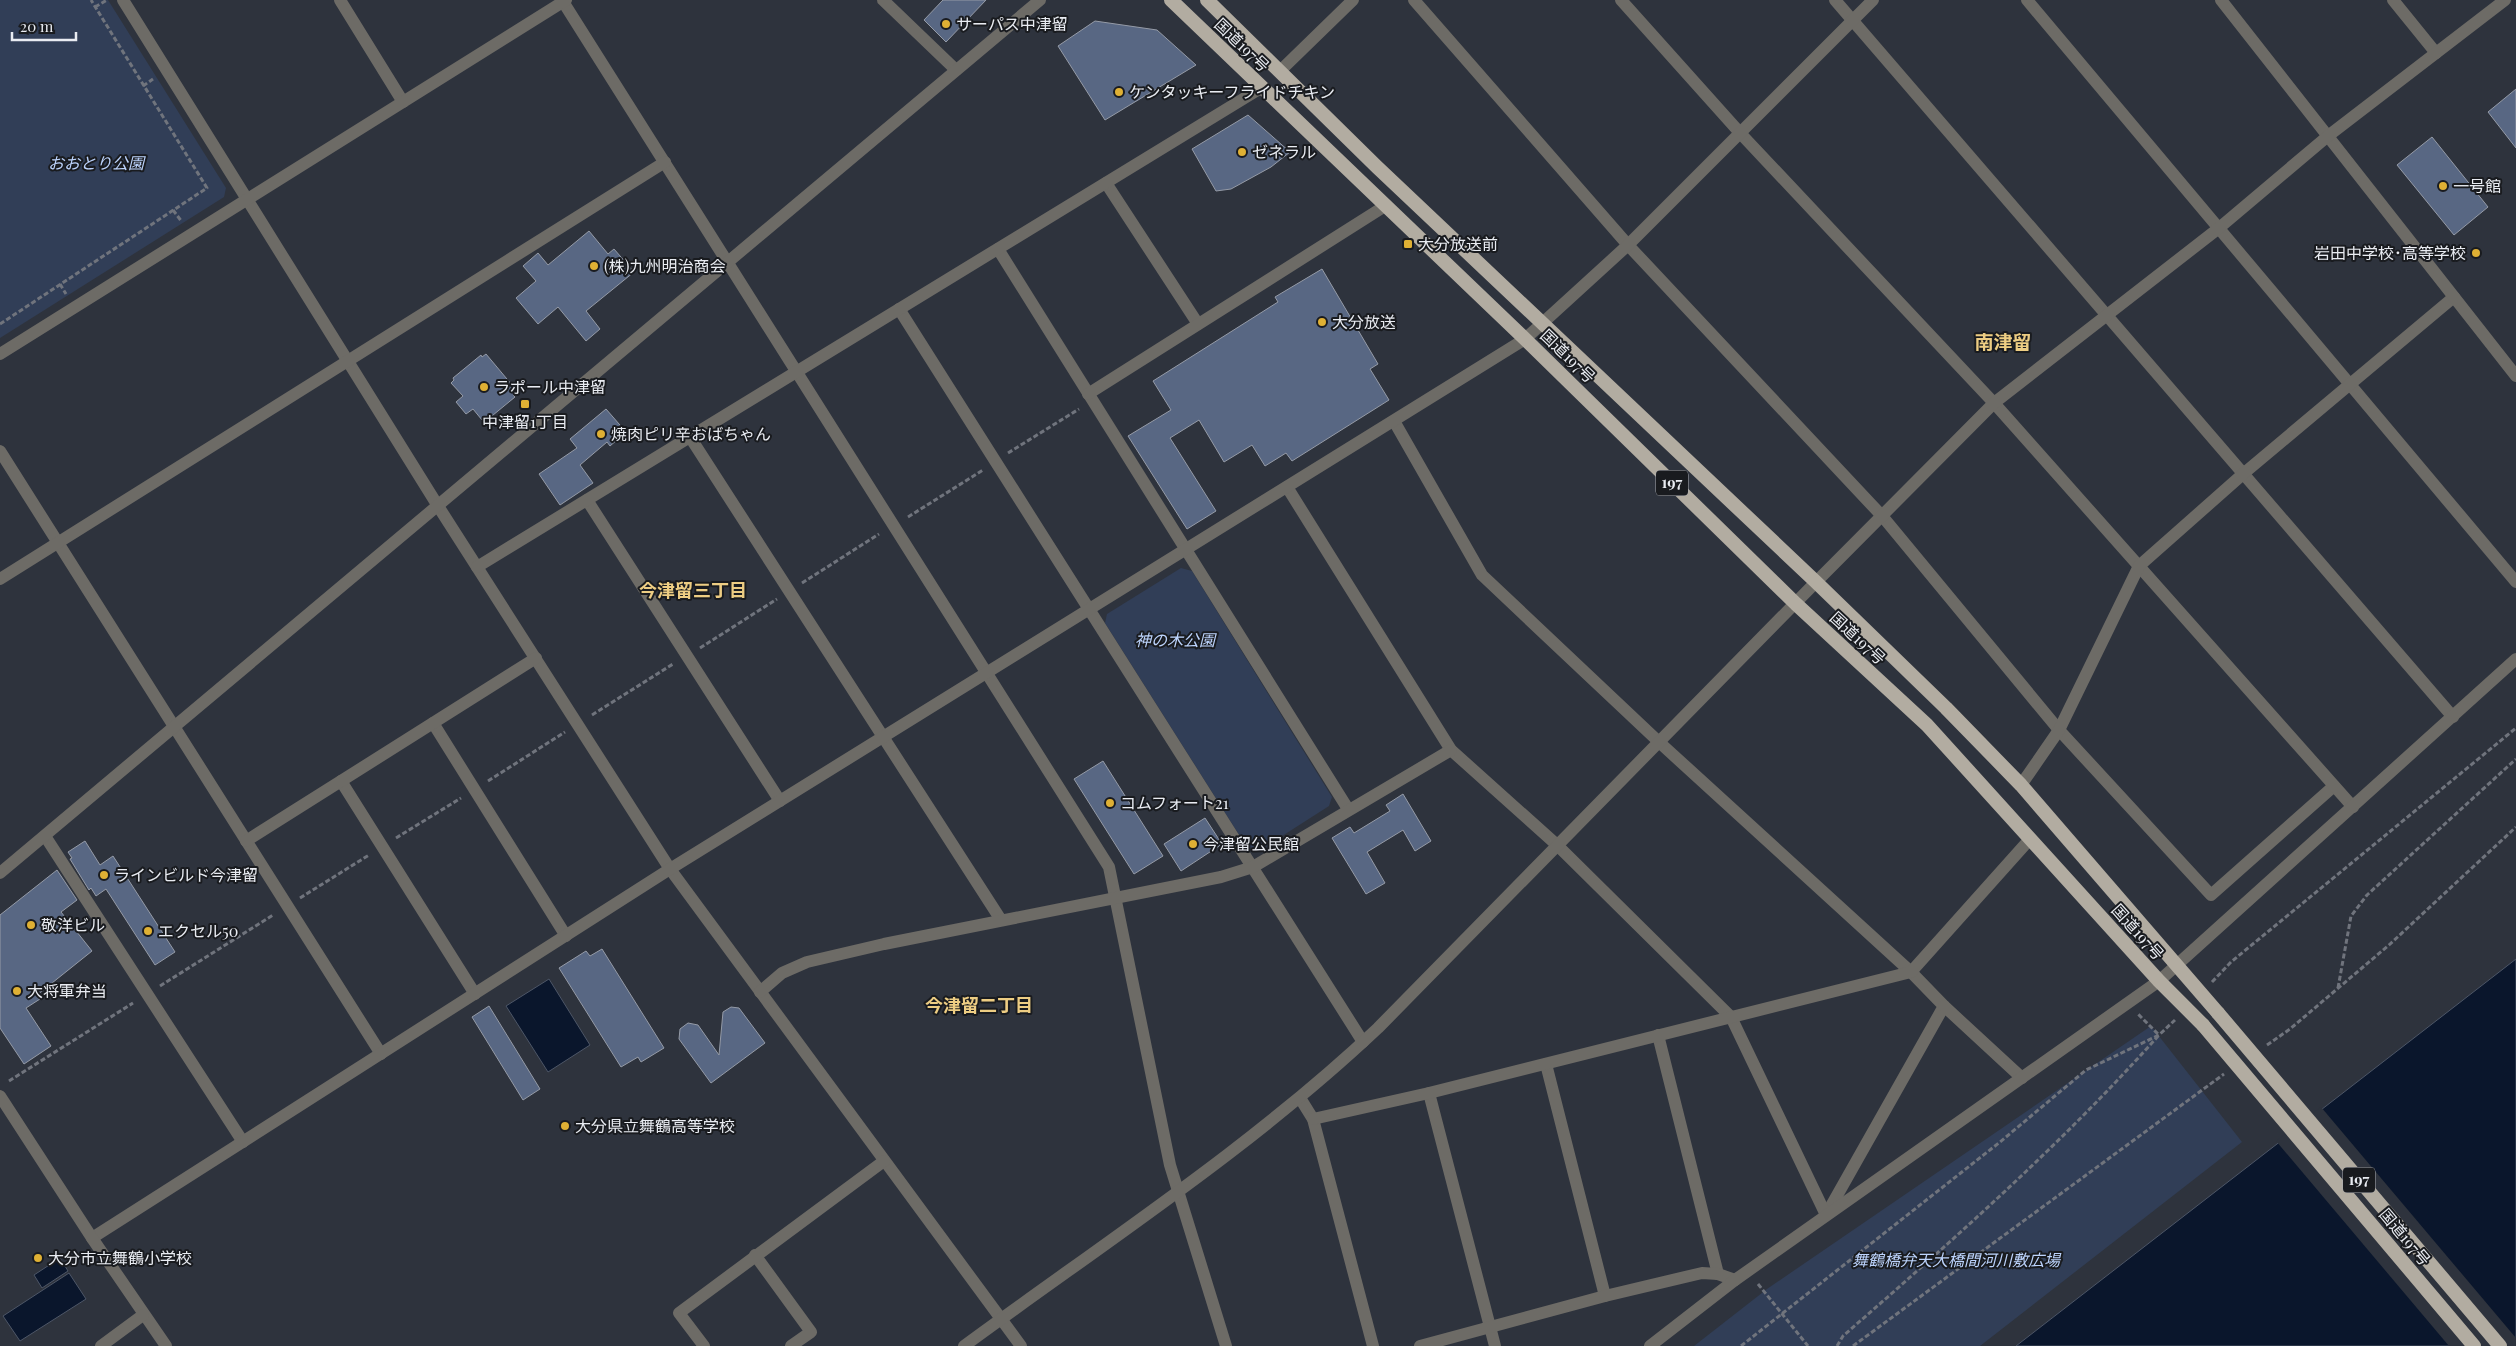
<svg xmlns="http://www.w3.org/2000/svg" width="2516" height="1346" viewBox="0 0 2516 1346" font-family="'Playfair Display','Noto Sans JP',serif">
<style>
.green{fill:#313e57}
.water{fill:#0a162c;stroke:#4d5667}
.pier{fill:#2e333d}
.building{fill:#586783;stroke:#959ba7}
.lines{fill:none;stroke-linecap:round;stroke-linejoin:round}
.path{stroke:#70747d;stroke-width:3;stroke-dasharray:5 2.5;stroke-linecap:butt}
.minor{stroke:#6d6b66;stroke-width:12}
.tertiary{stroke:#6d6b66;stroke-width:12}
.trunk{stroke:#b2aca1;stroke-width:14}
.trunk-bridge{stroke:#b2aca1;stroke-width:14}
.poi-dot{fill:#dfb034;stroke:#191b1f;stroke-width:2}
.labels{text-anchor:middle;stroke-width:4;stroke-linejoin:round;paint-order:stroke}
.shield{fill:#191b1f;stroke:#abadb3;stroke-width:1}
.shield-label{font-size:15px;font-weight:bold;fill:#e9ecf2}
.poi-label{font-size:16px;fill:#e9ecf2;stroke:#191b1f;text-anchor:start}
.street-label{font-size:16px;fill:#e9ecf2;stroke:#191b1f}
.park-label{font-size:16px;font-style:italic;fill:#bcd3fc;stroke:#191b1f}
.neighbourhood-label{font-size:18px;font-weight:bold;fill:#edcd83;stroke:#191b1f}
.quarter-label{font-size:19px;font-weight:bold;fill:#edcd83;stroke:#191b1f}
</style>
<rect width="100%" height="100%" fill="#2e333d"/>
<g class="green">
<polygon points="0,0 108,0 226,188 224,197 0,338"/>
<polygon points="1181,568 1192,571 1332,797 1329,806 1257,852 1248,849 1105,623 1107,614"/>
<polygon points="2151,1026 2242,1142 1980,1346 1694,1346 1767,1289"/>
</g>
<g class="water">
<polygon points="2516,959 2516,1346 2016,1346"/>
<polygon points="549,979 590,1045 548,1072 506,1006"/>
<polygon points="60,1258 68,1271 42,1288 34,1275"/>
<polygon points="69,1273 86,1299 20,1341 3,1316"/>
</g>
<polygon class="pier" points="2321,1107 2516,1338 2516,1346 2449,1346 2276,1141"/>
<g class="building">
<polygon points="943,0 986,0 946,42 924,20"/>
<polygon points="1095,21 1157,30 1196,65 1105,120 1058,46"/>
<polygon points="2516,89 2516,148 2488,112"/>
<polygon points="1248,115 1290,152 1271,167 1231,189 1216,191 1192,149"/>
<polygon points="2432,137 2488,207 2454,235 2397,165"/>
<polygon points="589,231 608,254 614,249 634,272 586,311 600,329 586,341 558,307 538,324 516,298 536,281 523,266 538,253 548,265"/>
<polygon points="1322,269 1378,364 1370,369 1389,400 1292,461 1286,453 1265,466 1252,445 1224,462 1199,420 1170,438 1216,511 1187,529 1128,436 1171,410 1153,381 1278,302 1275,297"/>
<polygon points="486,354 517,391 513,395 515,397 487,420 485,417 482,420 473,409 466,414 456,402 463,396 451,383 454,380 453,378 481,355 482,357"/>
<polygon points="606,409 626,432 610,446 607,442 580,465 593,483 560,505 539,474 577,448 570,439"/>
<polygon points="1103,761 1163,856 1134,874 1074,779"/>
<polygon points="1403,794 1431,841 1415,851 1403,830 1367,852 1385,883 1366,894 1332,838 1350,827 1354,833 1390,811 1386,805"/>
<polygon points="1205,818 1222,844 1181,871 1164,844"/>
<polygon points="85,841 100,865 113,856 175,952 155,965 106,889 96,896 91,888 89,890 70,859 72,858 68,852"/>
<polygon points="57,870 77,900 61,912 92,951 37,995 40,999 26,1008 51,1046 24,1064 0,1028 0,915"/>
<polygon points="602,949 664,1048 641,1062 638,1057 621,1067 559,968 586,951 590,956"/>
<polygon points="489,1006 540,1089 523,1100 472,1017"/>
<polygon points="731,1007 739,1008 765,1043 711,1083 679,1039 680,1029 688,1023 698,1025 719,1055 723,1012"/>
</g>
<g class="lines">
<g class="path">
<polyline points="95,7 107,0"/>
<polyline points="143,86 153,79"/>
<polyline points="173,210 182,222"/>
<polyline points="60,284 66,294"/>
<polyline points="0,324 207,188 91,0"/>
<polyline points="1008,453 1079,409"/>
<polyline points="908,517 983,470"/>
<polyline points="802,583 879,534"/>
<polyline points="700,648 777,599"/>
<polyline points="592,715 673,664"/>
<polyline points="488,781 565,732"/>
<polyline points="396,838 461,798"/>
<polyline points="300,898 369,855"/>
<polyline points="2212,982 2231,962 2516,728"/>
<polyline points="160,986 273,915"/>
<polyline points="2338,988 2351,916 2367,895 2516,759"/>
<polyline points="2267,1045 2290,1029 2389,945 2516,827"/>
<polyline points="9,1081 133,1003"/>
<polyline points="1758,1284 1808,1346"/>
<polyline points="1741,1346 2000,1142 2086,1070 2159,1035 2175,1020"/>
<path d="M1837 1346 1843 1336C1952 1241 2062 1144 2159 1035L2138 1014"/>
<polyline points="1853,1346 2224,1074"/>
</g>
<g class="minor">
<polyline points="123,0 438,506 670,869 1021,1346"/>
<polyline points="340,0 403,102"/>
<polyline points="562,0 1109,867 1170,1165 1226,1346"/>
<polyline points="883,0 956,70"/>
<polyline points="1414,0 1628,245 1883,517 2059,730 2211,895 2334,786"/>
<polyline points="1621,0 1741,134 1994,403 2353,807"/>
<polyline points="1835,0 2453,717"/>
<polyline points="2027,0 2516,582"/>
<polyline points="2393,0 2436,53"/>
<polyline points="1280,71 1353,0"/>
<polyline points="1106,183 1198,324"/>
<polyline points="998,249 1348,809"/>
<polyline points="899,309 1363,1042"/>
<polyline points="0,354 566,0"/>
<polyline points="1088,394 1385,206"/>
<polyline points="1394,421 1482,575 1659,742 1911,972 1944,1006 1826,1215"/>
<polyline points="690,437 1001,920"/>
<polyline points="0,451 381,1054"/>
<polyline points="1287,487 1451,750 1557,845 1731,1017 1826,1215"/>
<polyline points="587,500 780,801"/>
<polyline points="477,567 1261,88"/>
<polyline points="0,579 665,162"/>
<polyline points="433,723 566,936"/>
<polyline points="341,781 475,994"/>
<polyline points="2021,785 2059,730 2139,566 2243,474 2454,297"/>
<polyline points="45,836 243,1142"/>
<polyline points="246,841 536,658"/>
<polyline points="760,992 782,973 807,962 884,944 1221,877 1253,867 1451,750"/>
<polyline points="1944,1006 2022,1078"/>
<polyline points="1658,1035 1718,1274"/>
<polyline points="1546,1064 1605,1296"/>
<polyline points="1429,1093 1495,1346"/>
<polyline points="1300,1098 1313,1119 1373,1346"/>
<polyline points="1313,1119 1429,1093 1911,972 2030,839"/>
<polyline points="92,1238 670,869 1525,339"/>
<polyline points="755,1255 811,1332 791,1346"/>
<polyline points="704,1346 679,1313 884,1161"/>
<polyline points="1420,1346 1605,1296 1702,1273 1718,1274 1735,1280"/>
</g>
<g class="tertiary">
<polyline points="2221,0 2516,376"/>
<polyline points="1525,339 1628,245 1873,0"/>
<polyline points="0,873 1040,0"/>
<polyline points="0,1096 92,1238 166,1346"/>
<polyline points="101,1346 143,1315"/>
<path d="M964 1346C1104 1243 1252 1147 1378 1028L1816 582 1994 403 2219 228 2328 136 2505 0"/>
<polyline points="1650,1346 1735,1280 2159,981 2516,659"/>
</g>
<g class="trunk">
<polyline points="1171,0 1525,339 1796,604 1927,725 2159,981 2203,1025"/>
<polyline points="1207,0 1377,167 1816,582 1946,708 2021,785 2218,1013"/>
</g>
<g class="trunk-bridge">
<polyline points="2218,1013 2500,1346"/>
<polyline points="2203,1025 2474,1346"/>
</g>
</g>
<g class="poi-dot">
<circle cx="946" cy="24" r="5"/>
<circle cx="1119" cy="92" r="5"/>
<circle cx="1242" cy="152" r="5"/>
<circle cx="2443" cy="186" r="5"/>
<rect x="1403" y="239" width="10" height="10" rx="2.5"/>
<circle cx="2476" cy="253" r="5"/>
<circle cx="594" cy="266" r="5"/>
<circle cx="1322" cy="322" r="5"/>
<circle cx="484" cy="387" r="5"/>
<rect x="520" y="399" width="10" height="10" rx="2.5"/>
<circle cx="601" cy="434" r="5"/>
<circle cx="1110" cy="803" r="5"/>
<circle cx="1193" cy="844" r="5"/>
<circle cx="104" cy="875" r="5"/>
<circle cx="31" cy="925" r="5"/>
<circle cx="148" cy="931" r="5"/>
<circle cx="17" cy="991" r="5"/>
<circle cx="565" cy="1126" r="5"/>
<circle cx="38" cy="1258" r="5"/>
</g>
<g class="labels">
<g class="shield">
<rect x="1656" y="470.5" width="32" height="25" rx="4"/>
<rect x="2343" y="1167.5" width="32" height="25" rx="4"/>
</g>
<g class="shield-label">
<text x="1672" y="488">197</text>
<text x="2359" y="1185">197</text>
</g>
<g class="poi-label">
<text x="956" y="30">サーパス中津留</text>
<text x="1129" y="98">ケンタッキーフライドチキン</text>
<text x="1252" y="158">ゼネラル</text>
<text x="2453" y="192">一号館</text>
<text x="1418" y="250">大分放送前</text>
<text x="2466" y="259" text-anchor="end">岩田中学校･高等学校</text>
<text x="604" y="272">(株)九州明治商会</text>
<text x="1332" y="328">大分放送</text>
<text x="494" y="393">ラポール中津留</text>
<text x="525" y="428" text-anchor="middle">中津留1丁目</text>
<text x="611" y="440">焼肉ピリ辛おばちゃん</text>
<text x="1120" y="809">コムフォート21</text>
<text x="1203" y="850">今津留公民館</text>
<text x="114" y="881">ラインビルド今津留</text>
<text x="41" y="931">敬洋ビル</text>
<text x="158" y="937">エクセル50</text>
<text x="27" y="997">大将軍弁当</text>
<text x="575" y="1132">大分県立舞鶴高等学校</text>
<text x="48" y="1264">大分市立舞鶴小学校</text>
</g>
<g class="street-label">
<text transform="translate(1242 45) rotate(44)" y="6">国道197号</text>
<text transform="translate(1568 356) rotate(44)" y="6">国道197号</text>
<text transform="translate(1858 638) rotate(43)" y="6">国道197号</text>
<text transform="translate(2138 932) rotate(48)" y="6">国道197号</text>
<text transform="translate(2405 1237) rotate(50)" y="6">国道197号</text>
</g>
<g class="park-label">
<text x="96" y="169">おおとり公園</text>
<text x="1175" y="646">神の木公園</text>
<text x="1956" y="1266">舞鶴橋弁天大橋間河川敷広場</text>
</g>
<g class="neighbourhood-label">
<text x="693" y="597">今津留三丁目</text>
<text x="979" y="1012">今津留二丁目</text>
</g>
<g class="quarter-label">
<text x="2003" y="349">南津留</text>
</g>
</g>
<path d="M12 32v8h64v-8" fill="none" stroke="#e9ecf2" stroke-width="2.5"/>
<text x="20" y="32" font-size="15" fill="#e9ecf2" stroke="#191b1f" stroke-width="4" paint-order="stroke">20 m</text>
</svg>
